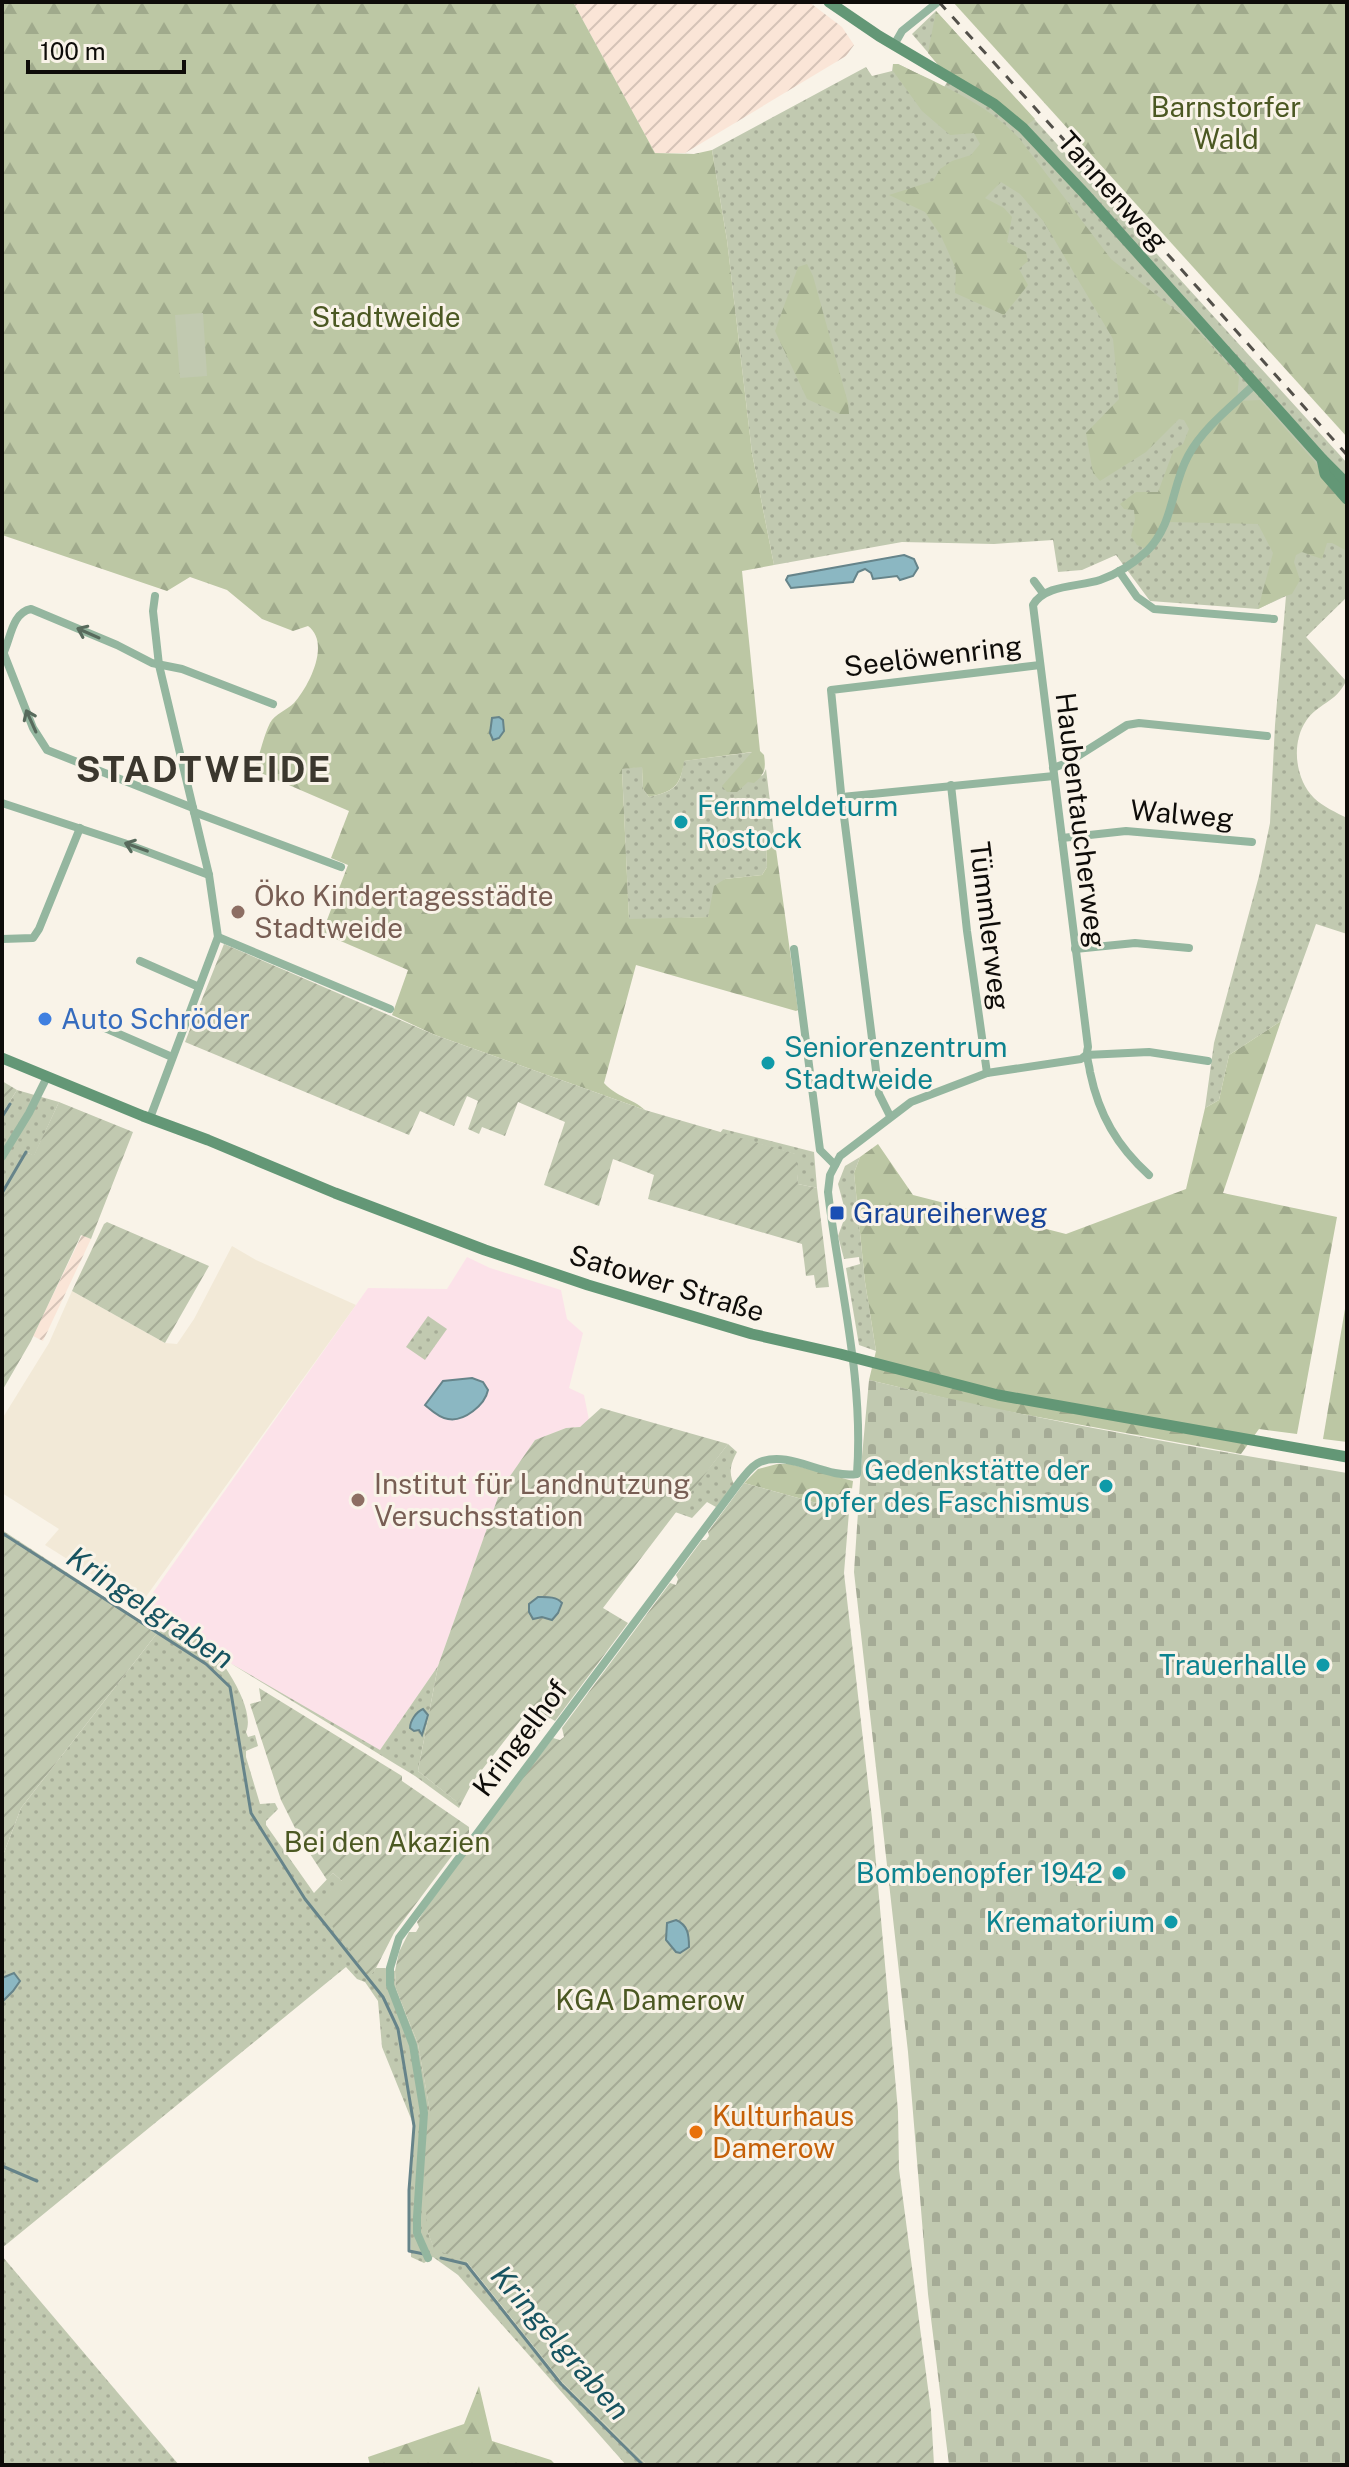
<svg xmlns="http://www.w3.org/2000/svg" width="1349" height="2467" viewBox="0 0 1349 2467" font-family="'Public Sans',sans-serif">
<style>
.built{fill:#f2e9d7}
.industrial{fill:url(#industrial-furrows)}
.education{fill:#fce2e9}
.grass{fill:url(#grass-dots)}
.forest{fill:url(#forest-firs)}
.cemetery{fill:url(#cemetery-stones)}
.garden{fill:url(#garden-furrows)}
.pitch{fill:#c1c9b0}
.water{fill:#8bb7c2;stroke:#66848a;stroke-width:2}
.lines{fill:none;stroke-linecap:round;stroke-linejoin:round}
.stream{stroke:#66848a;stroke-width:3}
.street{stroke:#94b69f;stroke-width:8}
.secondary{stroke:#639776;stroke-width:11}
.tram{stroke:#53504a;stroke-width:2}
.rail{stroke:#53504a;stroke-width:3;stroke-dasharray:10 10;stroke-linecap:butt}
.oneway{stroke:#586a5c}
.culture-dot{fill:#0f9aa8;stroke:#f9f3e8;stroke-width:3}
.education-dot{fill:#8d6e63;stroke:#f9f3e8;stroke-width:3}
.shop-dot{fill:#3f7fe0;stroke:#f9f3e8;stroke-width:3}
.transit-dot{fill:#1a4fb4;stroke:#f9f3e8;stroke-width:3}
.food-dot{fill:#e8710a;stroke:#f9f3e8;stroke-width:3}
.labels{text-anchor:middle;stroke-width:6;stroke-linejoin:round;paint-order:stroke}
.park-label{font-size:28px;fill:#4b5822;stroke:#f9f3e8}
.street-label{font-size:28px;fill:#0e0c09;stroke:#f9f3e8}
.culture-label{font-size:28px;fill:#0d838f;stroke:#f9f3e8;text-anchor:end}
.education-label{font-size:28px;fill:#785e54;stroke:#f9f3e8;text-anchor:start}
.shop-label{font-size:28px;fill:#366cbe;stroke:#f9f3e8;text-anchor:start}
.transit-label{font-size:28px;fill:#164399;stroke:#f9f3e8;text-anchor:start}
.food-label{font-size:28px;fill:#c56008;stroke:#f9f3e8;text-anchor:start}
.water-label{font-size:30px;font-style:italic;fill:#165360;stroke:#f9f3e8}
.district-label{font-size:36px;font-weight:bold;letter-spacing:2px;fill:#3b372e;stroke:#f9f3e8}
</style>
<defs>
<pattern id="industrial-furrows" width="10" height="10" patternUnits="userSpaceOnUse" patternTransform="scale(2)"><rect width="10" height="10" fill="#fae5d7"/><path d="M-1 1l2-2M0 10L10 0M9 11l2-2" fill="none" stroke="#d5c3b7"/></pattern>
<pattern id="grass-dots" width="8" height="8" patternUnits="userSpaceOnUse" patternTransform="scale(2)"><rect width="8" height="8" fill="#c1c9b0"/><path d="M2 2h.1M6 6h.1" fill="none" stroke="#a5ab96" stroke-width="1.8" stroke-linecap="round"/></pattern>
<pattern id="forest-firs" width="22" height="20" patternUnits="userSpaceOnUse" patternTransform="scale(2)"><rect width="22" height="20" fill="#bcc7a4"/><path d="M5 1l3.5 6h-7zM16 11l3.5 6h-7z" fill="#a0aa8c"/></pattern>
<pattern id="cemetery-stones" width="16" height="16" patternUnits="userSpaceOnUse" patternTransform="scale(2)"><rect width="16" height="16" fill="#c1c9b0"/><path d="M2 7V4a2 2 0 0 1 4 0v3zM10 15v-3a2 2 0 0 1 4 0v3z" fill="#a5ab96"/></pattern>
<pattern id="garden-furrows" width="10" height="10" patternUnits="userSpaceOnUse" patternTransform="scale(2)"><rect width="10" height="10" fill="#c1c9b0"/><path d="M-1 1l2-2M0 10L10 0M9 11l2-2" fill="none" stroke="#a5ab96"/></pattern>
</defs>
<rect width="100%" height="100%" fill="#f9f3e8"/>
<polygon class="built" points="232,1246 256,1260 356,1305 140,1605 45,1545 59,1529 2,1493 2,1419 49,1343 72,1291 165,1343 177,1344 194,1319"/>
<g class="industrial">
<polygon points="573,2 809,2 842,27 854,45 846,56 685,153 655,153"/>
<polygon points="82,1235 91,1239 43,1341 33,1336"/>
</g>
<polygon class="education" points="467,1257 490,1268 561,1290 567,1319 583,1333 569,1388 584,1395 589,1420 580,1427 566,1428 535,1440 501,1489 438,1666 380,1750 372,1749 229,1662 225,1665 140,1611 368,1288 447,1289"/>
<g class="grass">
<path d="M936 11 1347 463V597L1306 637 1346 681C1336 703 1318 703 1306 721 1291 743 1295 779 1314 798 1322 806 1337 813 1347 818V934L1316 924 1281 1021 1229 1055 1219 1100 1205 1108 1214 1043 1259 876 1270 823 1275 725 1286 596 1258 609 1150 601 1116 555 1082 570 1058 572 1053 540 994 544 902 542 774 565 752 453 727 240 712 150 866 67 872 76 892 71 893 64H898L944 87 950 78 912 34Z"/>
<path d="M754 752 748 782 763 775 766 769 775 842 766 844 767 867 762 875 725 879 708 917 629 920 622 769 642 766 643 789 649 797C673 792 682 786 683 761Z"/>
<polygon points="17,1090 59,1102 34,1156 28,1153 2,1194 2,1114"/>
<polygon points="723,1129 814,1152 817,1188 798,1184 795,1154 720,1133"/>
<polygon points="860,1157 854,1173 865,1282 876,1351 859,1345 846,1268 860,1264 859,1257 844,1259 838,1236 846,1214 838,1184 845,1166"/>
<polygon points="428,1316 447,1329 425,1360 406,1347"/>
<path d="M728 1444 737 1452C731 1463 728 1472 734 1484L716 1507 707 1502 692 1518 675 1512Z"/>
<path d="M181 1627C186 1629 193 1631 198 1635 217 1651 257 1707 246 1732L248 1737 255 1735 258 1746 246 1751V1757L260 1804 275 1803 278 1809 266 1821V1825L314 1893 333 1873 342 1881 369 1977 376 1968H385L395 1971 396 1989 418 2044 430 2111 427 2230 434 2248 466 2261 562 2382 647 2465H626L458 2275 433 2257 424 2263 411 2257 409 2190 414 2126 382 2047 378 2001 365 1982 357 1979 346 1967 2 2248V1858L21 1808 158 1632Z"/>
<polygon points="230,1663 380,1750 438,1666 418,1771 456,1801 473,1781 459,1808 415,1776"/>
<polygon points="2,2256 179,2465 2,2465"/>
</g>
<g class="forest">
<path d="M2 2H573L655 153 694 154 712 150 727 240 752 453 774 565 742 571 760 751 764 755C766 769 765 774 754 783L748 782 737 792H727L722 786 752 752 684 761C681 786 673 792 649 797L643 789 642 767 622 769 629 919 708 917 714 886 725 879 762 875 767 867 766 844 775 842 798 1010 796 1011 636 965 604 1083C618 1098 632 1098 645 1110L435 1035 392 1015 408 970 322 933 348 865 331 858 349 811 254 770C260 755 263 737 270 723 275 714 287 710 294 703 309 686 331 643 308 626L293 631 262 619 227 590 190 577 167 591 2 535Z"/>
<polygon points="953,2 1347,2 1347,437"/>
<polygon points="936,11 1035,119 1023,128 950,79 928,53"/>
<path d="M893 64H898C941 85 986 103 1019 138L1111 259 1188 320 1239 377 1237 401 1260 400 1315 462 1331 489 1347 506V551L1332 543H1327L1322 559 1302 552 1296 555 1294 562 1300 580 1292 594 1282 597 1258 609 1273 553 1258 524 1168 522 1148 550 1137 545 1131 536 1135 520 1134 510 1124 509 1120 504 1136 492H1158L1174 449 1183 444 1189 429 1184 420 1179 419 1146 452 1100 481 1093 473 1086 433 1119 399 1113 339 1044 222 1020 194 1001 182 985 198 1004 208 1012 217 1007 242 1026 252 1028 261 1019 269 1028 285 1004 315 955 293 956 269 941 236 925 212 889 195 933 181 940 169 952 161 971 155 980 144 974 133 950 135 922 111 893 71Z"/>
<polygon points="807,264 813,276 848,403 849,414 840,414 807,399 775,331 798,267"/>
<polygon points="1281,1021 1223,1193 1337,1217 1297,1434 1259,1429 1241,1454 978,1406 869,1380 876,1351 865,1282 854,1173 860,1157 878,1144 913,1195 1066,1234 1186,1189 1205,1108 1219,1100 1229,1055"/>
<polygon points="1347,1297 1347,1442 1323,1439"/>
<polygon points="777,1464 790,1464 853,1481 849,1512 744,1483 758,1469"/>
<polygon points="479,2386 492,2441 551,2460 556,2465 370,2465 368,2457 464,2424"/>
</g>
<path class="cemetery" d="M869 1380C1027 1418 1187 1446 1347 1473V2465H949L928 2294 908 2052 854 1572 861 1467Z"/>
<g class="garden">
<polygon points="224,944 435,1035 645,1110 796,1154 798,1184 817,1188 829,1287 816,1288 814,1275 806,1276 802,1244 648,1199 654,1175 613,1159 599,1206 544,1185 565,1122 518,1102 505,1136 482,1127 479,1134 468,1129 478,1101 467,1096 454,1126 420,1111 409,1135 185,1042"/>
<polygon points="2,1081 17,1090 2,1114"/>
<polygon points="59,1102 133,1132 91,1239 81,1235 31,1341 2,1391 2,1194 27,1153 34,1155"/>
<polygon points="107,1222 209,1266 165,1343 72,1291 104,1224"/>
<polygon points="601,1408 728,1444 603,1608 628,1623 555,1721 550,1718 539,1732 523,1717 457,1802 418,1771 438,1666 501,1489 535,1440 566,1428 580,1427"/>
<polygon points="744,1483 849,1512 844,1573 872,1818 898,2111 899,2169 931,2411 934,2465 647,2465 562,2382 467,2262 434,2249 427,2230 424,2165 427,2161 425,2156 427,2118 430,2112 418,2044 396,1989 395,1971 399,1952 409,1932 416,1932 419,1927 417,1922 436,1892 553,1738 560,1740 564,1737 562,1728 670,1583 676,1585 678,1579 676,1575 702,1540 706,1540 709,1536 708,1532"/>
<polygon points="2,1530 158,1632 21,1808 2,1858"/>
<polygon points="259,1688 402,1776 402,1781 469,1827 469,1833 394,1933 376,1968 369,1978 318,1906 342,1881 333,1873 327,1880 301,1840 281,1800 250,1704 261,1701"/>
</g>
<polygon class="pitch" points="203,313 207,376 180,378 175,315"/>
<g class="water">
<polygon points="904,555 914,559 918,568 913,576 900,580 897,576 873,579 871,573 865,569 858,572 853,582 791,588 786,580 788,576"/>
<polygon points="499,717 503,720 504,731 499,738 493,740 490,733 492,718"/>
<path d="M472 1378 483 1382 488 1390C485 1405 464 1422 448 1419 439 1418 431 1410 425 1405L443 1381Z"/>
<path d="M538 1597C546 1597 556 1596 562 1603L558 1613 552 1620 542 1617 533 1619 529 1612V1604Z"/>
<path d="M423 1709 428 1715 422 1735 419 1730 414 1731 410 1728C410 1721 416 1712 423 1709Z"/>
<path d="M676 1920C688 1925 689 1935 689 1947L680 1953 676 1952 666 1940 667 1923Z"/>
<polygon points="14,1973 20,1981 13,1991 2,2002 2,1978"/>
</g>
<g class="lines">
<g class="stream">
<polyline points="2,1117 10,1104"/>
<polyline points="2,1193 26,1152"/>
<polyline points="2,1533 206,1664 230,1687 251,1813 305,1899 383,1997 398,2029 414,2126 409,2190 409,2251 424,2254"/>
<polyline points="2,2166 37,2181"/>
<polyline points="441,2258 466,2264 561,2384 643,2465"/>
</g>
<g class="street">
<polyline points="894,45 902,31 938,2"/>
<polyline points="1119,571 1137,597 1154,609 1274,619"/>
<polyline points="1034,581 1043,593"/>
<polyline points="4,654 33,728 47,750 193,808"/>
<path d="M2 656C11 640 11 613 31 609L117 645 152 663 182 669 273 704"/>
<polyline points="1053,768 1067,763 1127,725 1139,723 1267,736"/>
<polyline points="951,785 967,931 987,1073"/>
<polyline points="842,797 1054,776"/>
<polyline points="2,803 124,843 209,875"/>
<polyline points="194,812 341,867"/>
<polyline points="1062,838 1126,831 1252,842"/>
<polyline points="218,937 390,1009"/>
<polyline points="2,939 33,938 39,929 80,828"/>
<polyline points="794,949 820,1150 835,1165"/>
<polyline points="1075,949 1135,943 1189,948"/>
<polyline points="140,961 199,987"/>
<polyline points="105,1028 172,1057"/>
<polyline points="890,1116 879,1094 841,793 831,690 1040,665"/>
<polyline points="150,1118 218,937 209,875 159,665 153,611 155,596"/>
<polyline points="2,1157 29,1113 47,1077"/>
<path d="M1149 1175C1117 1146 1099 1115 1090 1072 1089 1062 1085 1057 1088 1047L1033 605C1045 584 1079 587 1100 580 1117 574 1134 563 1147 551 1174 524 1171 487 1188 456 1203 428 1232 406 1255 384"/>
<path d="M428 2258 417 2233V2217L424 2113 413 2045 390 1985V1968L399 1938 741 1480C746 1474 752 1465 760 1462 791 1450 825 1479 857 1474 864 1378 839 1286 828 1192L830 1175 840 1156 911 1102 987 1073 1081 1059 1086 1055 1149 1052 1208 1061"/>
</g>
<g class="secondary">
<polyline points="829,2 879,36 994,104 1023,128 1085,194 1322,459 1347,484"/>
<polyline points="1322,459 1325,474 1347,499"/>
<polyline points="2,1058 143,1116 208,1140 335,1193 485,1250 588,1285 752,1334 840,1354 998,1395 1347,1457"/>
</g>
<polyline class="tram" points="1347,1366 1347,1385"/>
<polyline class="rail" points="939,2 1181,269 1347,455"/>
</g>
<defs><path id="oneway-shaft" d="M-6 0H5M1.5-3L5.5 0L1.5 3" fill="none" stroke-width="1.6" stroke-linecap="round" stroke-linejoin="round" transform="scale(2)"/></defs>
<g class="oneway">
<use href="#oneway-shaft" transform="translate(88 633) rotate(-156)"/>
<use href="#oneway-shaft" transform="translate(31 721) rotate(-114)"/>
<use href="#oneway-shaft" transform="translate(136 847) rotate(-160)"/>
</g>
<g class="culture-dot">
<circle cx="681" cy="822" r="8"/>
<circle cx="768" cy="1063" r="8"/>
<circle cx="1106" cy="1486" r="8"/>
<circle cx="1323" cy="1665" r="8"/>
<circle cx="1119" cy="1873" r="8"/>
<circle cx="1171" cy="1922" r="8"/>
</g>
<g class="education-dot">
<circle cx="238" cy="912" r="8"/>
<circle cx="358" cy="1500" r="8"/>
</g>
<circle class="shop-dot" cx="45" cy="1019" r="8"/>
<rect class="transit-dot" x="829" y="1205" width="16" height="16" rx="4"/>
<circle class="food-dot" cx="696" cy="2132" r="8"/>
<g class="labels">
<g class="park-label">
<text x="1226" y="117">Barnstorfer<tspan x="1226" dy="32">Wald</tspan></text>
<text x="386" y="327">Stadtweide</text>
<text x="387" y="1852">Bei den Akazien</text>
<text x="650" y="2010">KGA Damerow</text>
</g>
<g class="street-label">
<text transform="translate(1113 191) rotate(48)" y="10">Tannenweg</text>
<text transform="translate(933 656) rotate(-7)" y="10">Seelöwenring</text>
<text transform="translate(1182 814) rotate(5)" y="10">Walweg</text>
<text transform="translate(1081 820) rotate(83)" y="10">Haubentaucherweg</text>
<text transform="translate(990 926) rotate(83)" y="10">Tümmlerweg</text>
<text transform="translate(667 1283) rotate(17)" y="10">Satower Straße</text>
<text transform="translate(520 1738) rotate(-53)" y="10">Kringelhof</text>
</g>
<g class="culture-label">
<text x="697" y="816" text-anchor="start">Fernmeldeturm<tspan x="697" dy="32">Rostock</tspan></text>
<text x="784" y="1057" text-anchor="start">Seniorenzentrum<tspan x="784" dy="32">Stadtweide</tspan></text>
<text x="1090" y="1480">Gedenkstätte der<tspan x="1090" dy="32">Opfer des Faschismus</tspan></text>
<text x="1307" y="1675">Trauerhalle</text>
<text x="1103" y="1883">Bombenopfer 1942</text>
<text x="1155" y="1932">Krematorium</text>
</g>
<g class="education-label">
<text x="254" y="906">Öko Kindertagesstädte<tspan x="254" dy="32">Stadtweide</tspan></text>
<text x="374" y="1494">Institut für Landnutzung<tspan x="374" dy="32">Versuchsstation</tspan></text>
</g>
<g class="shop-label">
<text x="61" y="1029">Auto Schröder</text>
</g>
<g class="transit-label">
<text x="853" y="1223">Graureiherweg</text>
</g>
<g class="food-label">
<text x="712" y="2126">Kulturhaus<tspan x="712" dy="32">Damerow</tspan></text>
</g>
<g class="water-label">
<text transform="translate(150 1608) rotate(34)" y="10">Kringelgraben</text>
<text transform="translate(560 2343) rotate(49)" y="10">Kringelgraben</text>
</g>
<g class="district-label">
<text x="204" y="782">STADTWEIDE</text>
</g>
</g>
<rect width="1349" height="2467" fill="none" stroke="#0e0c09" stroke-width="8"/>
<path d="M28 60v12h156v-12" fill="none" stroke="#0e0c09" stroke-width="4"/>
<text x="40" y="60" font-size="24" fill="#0e0c09" stroke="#f9f3e8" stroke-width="6" paint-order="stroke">100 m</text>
</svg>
